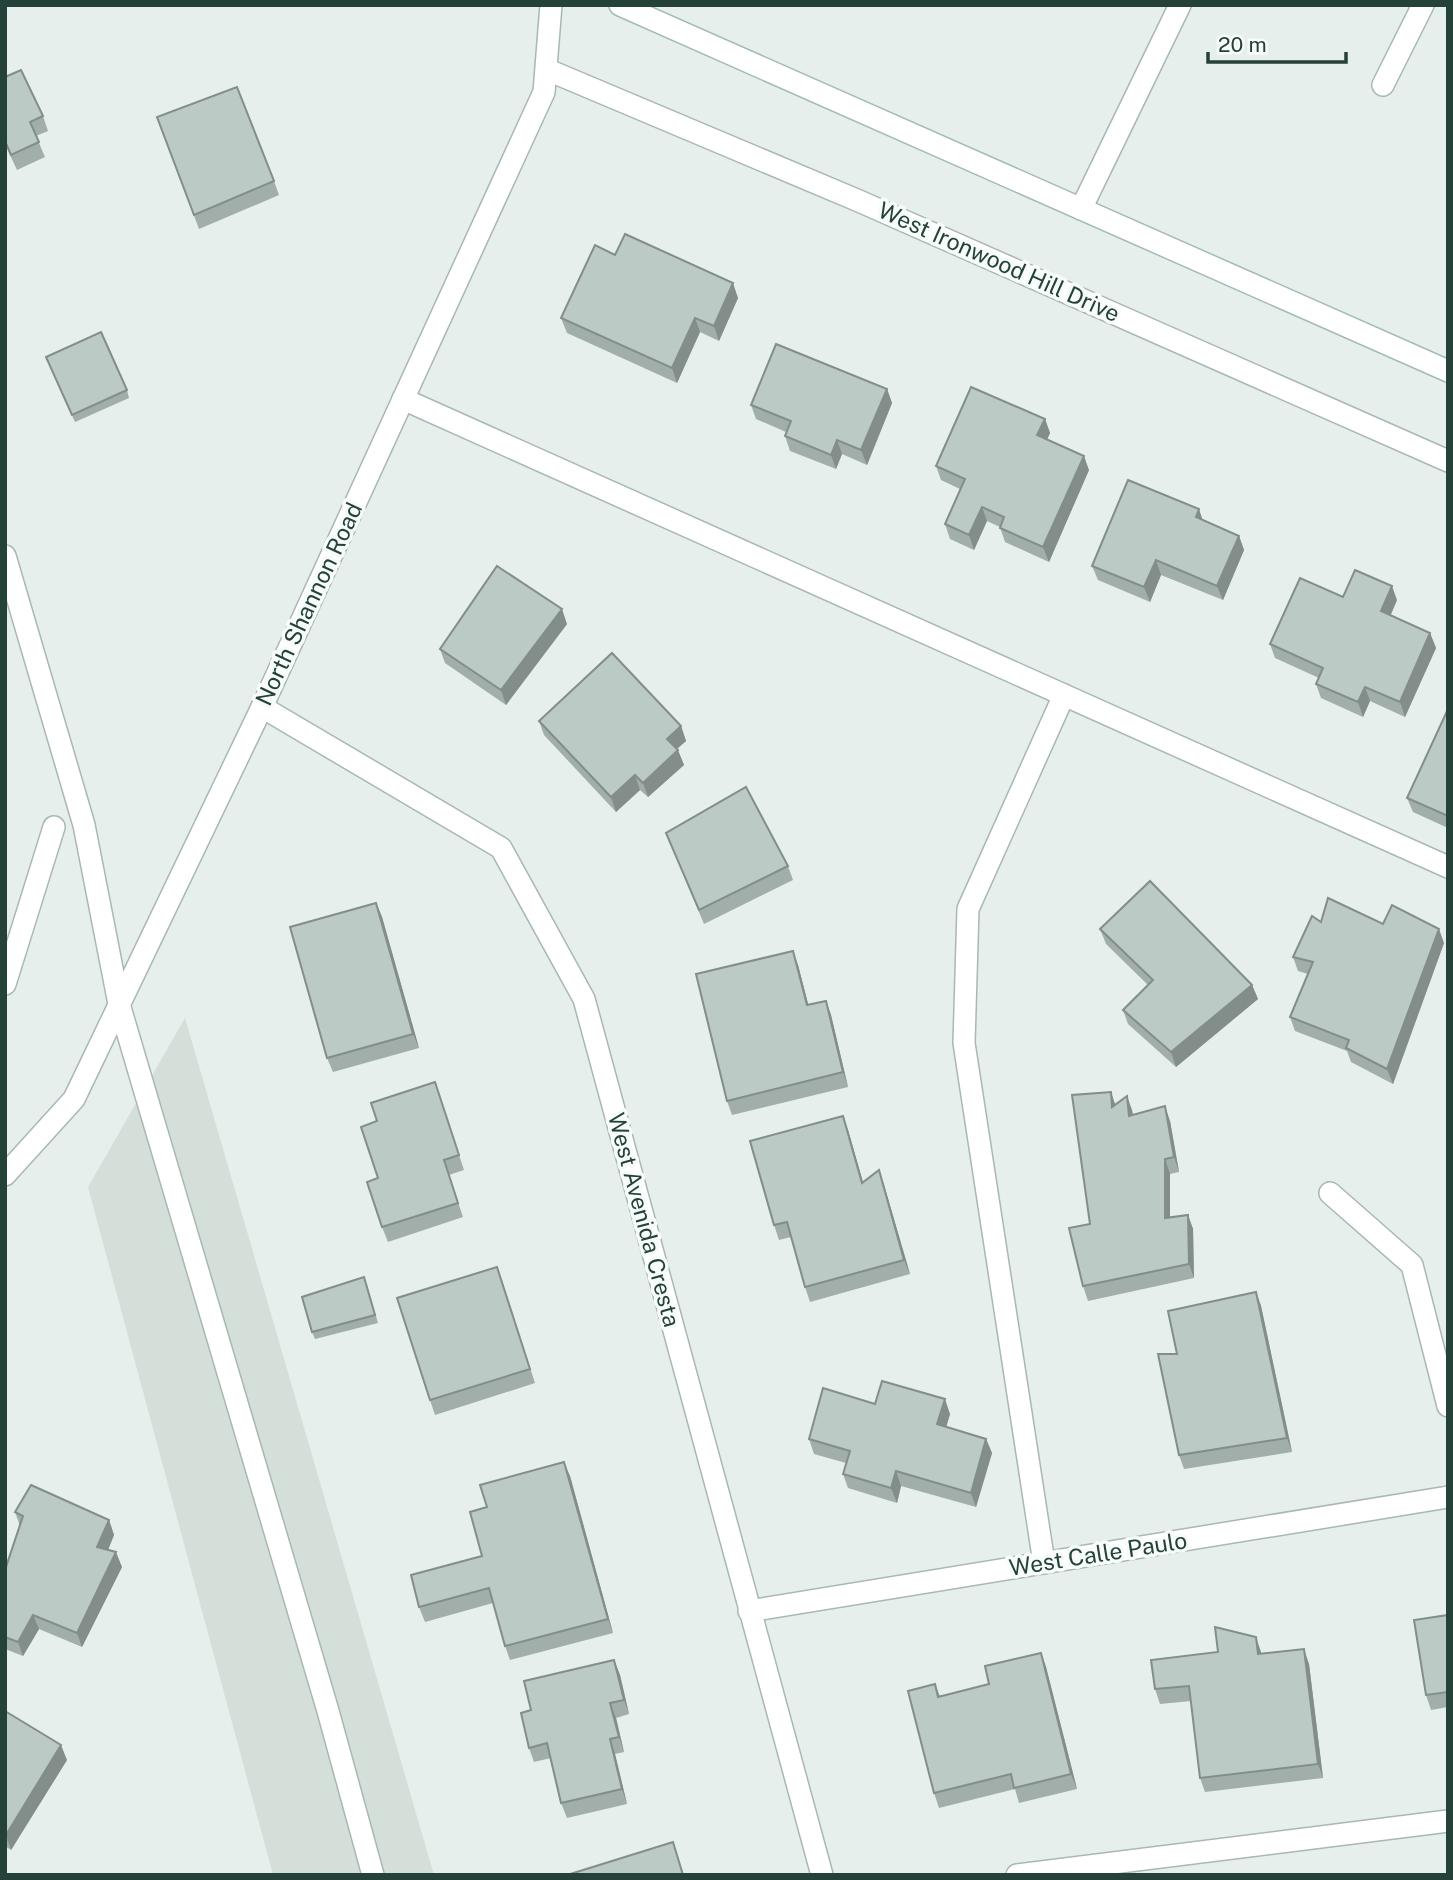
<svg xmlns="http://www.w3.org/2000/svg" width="1453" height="1880" viewBox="0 0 1453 1880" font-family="'Public Sans',sans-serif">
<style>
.built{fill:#d4dfda}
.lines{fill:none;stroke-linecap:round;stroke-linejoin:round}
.lane-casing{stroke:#a8b8b2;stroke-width:24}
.street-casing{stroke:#a8b8b2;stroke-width:24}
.secondary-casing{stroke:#a4bbb3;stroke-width:24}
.lane{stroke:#fff;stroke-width:21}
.street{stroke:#fff;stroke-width:21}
.secondary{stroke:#fff;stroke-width:21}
.wall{fill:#a1aea9}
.shaded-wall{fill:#838d89}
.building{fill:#bbcac4;stroke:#838d89;stroke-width:2}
.labels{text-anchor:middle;stroke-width:7;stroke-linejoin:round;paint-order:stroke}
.street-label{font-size:23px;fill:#24423a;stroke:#f7fbf9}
</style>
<rect width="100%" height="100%" fill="#e6efeb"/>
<polygon class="built" points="185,1018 434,1875 273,1875 88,1187"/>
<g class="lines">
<g class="lane-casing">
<g id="lane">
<polyline points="1383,85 1423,5"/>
<polyline points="1081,209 1180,5"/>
<polyline points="403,399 1448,867"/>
<polyline points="5,556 84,825 119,1004 328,1711 373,1875"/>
<polyline points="5,984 54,827"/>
<polyline points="1044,1563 964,1043 968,909 1064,695"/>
<polyline points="1017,1875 1448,1821"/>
</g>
</g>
<g class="street-casing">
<g id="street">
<polyline points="548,70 859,201 1448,461"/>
<polyline points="262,707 501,848 584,999 822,1875"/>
<polyline points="5,1175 74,1099 262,707 544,92 551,5"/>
<polyline points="1330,1193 1412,1265 1448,1406"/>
<polyline points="749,1611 1448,1497"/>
</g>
</g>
<g class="secondary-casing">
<polyline id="secondary" points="620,5 1448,371"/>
</g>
<use href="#lane" class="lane"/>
<use href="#street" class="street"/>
<use href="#secondary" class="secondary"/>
</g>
<g class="wall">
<polygon points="5,77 43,116 48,131 36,136 45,157 17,170 5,144"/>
<polygon points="157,117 274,181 279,195 199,229"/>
<polygon points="615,255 738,298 719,341 700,332 677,383 567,333 561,318"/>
<polygon points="46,357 127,390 129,398 75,422"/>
<polygon points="887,389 892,403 867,465 842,454 836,469 790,451 785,436 786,432 756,419 751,405"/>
<polygon points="1045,419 1050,433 1047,439 1089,470 1049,562 1005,542 1000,527 987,521 974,550 950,539 945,524 960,489 941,480 936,466"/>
<polygon points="1203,520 1239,536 1244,550 1223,600 1161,575 1150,602 1098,580 1092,566"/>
<polygon points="1343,597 1397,600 1390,616 1430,633 1436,648 1405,717 1370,701 1363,717 1321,698 1316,684 1319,678 1275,658 1270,644"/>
<polygon points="567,624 506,705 445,663 440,649"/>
<polygon points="1448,709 1448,828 1413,812 1407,798"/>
<polygon points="539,721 681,726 686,741 677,749 684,765 648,797 640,790 616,812 544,735"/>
<polygon points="666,833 788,866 793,880 704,924"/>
<polygon points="376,903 382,917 419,1048 333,1072 327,1058"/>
<polygon points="1321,922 1383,924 1444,943 1393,1084 1351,1062 1347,1051 1295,1031 1290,1017 1308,974 1298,971 1293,957"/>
<polygon points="1100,929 1252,985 1258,999 1176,1067 1128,1024 1123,1010 1148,985 1106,944"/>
<polygon points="798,965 808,1004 826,1001 831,1015 848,1087 732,1115 727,1101"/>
<polygon points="435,1082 464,1170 449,1175 463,1217 388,1242 382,1227 378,1178 377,1121"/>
<polygon points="1111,1092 1115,1105 1132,1110 1133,1115 1170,1121 1179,1172 1170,1174 1170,1217 1188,1215 1193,1229 1194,1278 1088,1301 1083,1286 1090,1224"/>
<polygon points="848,1130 863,1182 879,1170 884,1185 910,1274 810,1302 805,1287 791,1237 779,1240 774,1225"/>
<polygon points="502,1281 535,1383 435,1415 430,1400"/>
<polygon points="367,1285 378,1323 315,1339 312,1332"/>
<polygon points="1256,1292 1261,1306 1292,1452 1184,1469 1179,1455 1177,1354"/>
<polygon points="875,1404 950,1414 946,1427 986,1439 992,1453 976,1507 901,1486 897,1503 848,1488 843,1474 846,1463 814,1454 809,1439"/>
<polygon points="570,1476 613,1633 510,1660 505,1646 493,1603 425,1622 419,1607 482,1556 487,1507"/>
<polygon points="15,1512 109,1520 114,1535 108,1550 122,1567 82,1647 39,1629 23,1656 5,1649 5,1570 20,1526"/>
<polygon points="1448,1615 1448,1707 1431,1710 1426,1695"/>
<polygon points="1261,1652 1262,1654 1309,1664 1323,1778 1205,1792 1200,1778 1191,1701 1160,1704 1155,1689"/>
<polygon points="1041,1653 1046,1667 1077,1789 1019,1803 1015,1789 939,1808 934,1793 935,1684 940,1696 989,1684"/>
<polygon points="614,1660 620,1675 629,1714 616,1718 624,1752 615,1754 627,1804 567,1818 561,1803 551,1758 534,1762 529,1748 531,1710"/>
<polygon points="5,1711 67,1760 11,1850 5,1846"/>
</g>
<g class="shaded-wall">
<polygon points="733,283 738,298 719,341 714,326"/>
<polygon points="695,318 700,332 677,383 672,368"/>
<polygon points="887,389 892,403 867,465 861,450"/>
<polygon points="1045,419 1050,433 1043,449 1037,435"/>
<polygon points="837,440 842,454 836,469 831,455"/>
<polygon points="1084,456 1089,470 1049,562 1043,547"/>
<polygon points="982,507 987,521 974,550 969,535"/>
<polygon points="1199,509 1204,524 1196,517"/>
<polygon points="1239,536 1244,550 1223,600 1217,586"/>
<polygon points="1156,560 1161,575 1150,602 1144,587"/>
<polygon points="1392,586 1397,600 1386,626 1381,611"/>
<polygon points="562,609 567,624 506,705 501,690"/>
<polygon points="1430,633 1436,648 1405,717 1400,702"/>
<polygon points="1365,687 1370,701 1363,717 1358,702"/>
<polygon points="681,726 686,741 672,753 667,739"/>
<polygon points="678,750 684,765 648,797 643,783"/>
<polygon points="635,775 640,790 616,812 611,797"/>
<polygon points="376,903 382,917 419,1048 413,1034"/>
<polygon points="1439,929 1444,943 1393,1084 1387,1069"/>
<polygon points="793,951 798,965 812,1019 807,1005"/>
<polygon points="1252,985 1258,999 1176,1067 1171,1052"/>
<polygon points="826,1001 831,1015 848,1087 843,1072"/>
<polygon points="1111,1092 1116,1107 1112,1107"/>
<polygon points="1127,1096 1132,1110 1135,1131 1129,1116"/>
<polygon points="1165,1106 1170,1121 1179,1172 1174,1157"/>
<polygon points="843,1116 848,1130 867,1197 862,1183"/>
<polygon points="1165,1159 1170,1174 1170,1232 1165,1218"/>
<polygon points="879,1170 884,1185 910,1274 904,1260"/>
<polygon points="1188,1215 1193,1229 1194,1278 1189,1264"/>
<polygon points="1256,1292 1261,1306 1292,1452 1287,1438"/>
<polygon points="945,1399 950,1414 943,1438 937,1424"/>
<polygon points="986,1439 992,1453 976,1507 971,1493"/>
<polygon points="564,1462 570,1476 613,1633 608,1619"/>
<polygon points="896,1471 901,1486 897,1503 891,1488"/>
<polygon points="109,1520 114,1535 103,1562 97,1547"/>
<polygon points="116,1552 122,1567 82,1647 77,1633"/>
<polygon points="33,1615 39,1629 23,1656 18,1642"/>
<polygon points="1256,1637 1261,1652 1263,1669 1258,1654"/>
<polygon points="1304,1649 1309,1664 1323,1778 1318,1764"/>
<polygon points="1041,1653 1046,1667 1077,1789 1071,1774"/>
<polygon points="614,1660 620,1675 629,1714 624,1700"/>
<polygon points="610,1703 616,1718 624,1752 619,1737"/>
<polygon points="610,1739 615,1754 627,1804 622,1789"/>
<polygon points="61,1745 67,1760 11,1850 6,1835"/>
</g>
<g class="building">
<polygon points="21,70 43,116 30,122 39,142 11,155 5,141 5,77"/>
<polygon points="237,87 274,181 194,215 157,117"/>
<polygon points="625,234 733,283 714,326 695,318 672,368 561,318 595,245 615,255"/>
<polygon points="101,332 127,390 72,415 46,357"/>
<polygon points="776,344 887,389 861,450 837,440 831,455 785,436 791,421 751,405"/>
<polygon points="971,387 1045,419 1037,435 1084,456 1043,547 1000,528 1004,517 982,507 969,535 945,524 965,479 936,466"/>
<polygon points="1128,480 1199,509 1196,517 1239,536 1217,586 1156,560 1144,587 1092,566"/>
<polygon points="497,566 562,609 501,690 440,649"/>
<polygon points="1355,570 1392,586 1381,611 1430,633 1400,702 1365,687 1358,702 1316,684 1323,668 1270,644 1300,578 1343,597"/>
<polygon points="612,653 681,726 667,739 678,750 643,783 635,775 611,797 539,721"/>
<polygon points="1448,709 1448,816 1407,798"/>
<polygon points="746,787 788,866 699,910 666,833"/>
<polygon points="1150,881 1252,985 1171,1052 1123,1010 1153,980 1100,929"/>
<polygon points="1328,898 1383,924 1392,905 1439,929 1387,1069 1346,1048 1349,1040 1290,1017 1313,962 1293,957 1312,916 1321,922"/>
<polygon points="376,903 413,1034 327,1058 290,927"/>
<polygon points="793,951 807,1005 826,1001 843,1072 727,1101 696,974"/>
<polygon points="435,1082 459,1155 444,1160 458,1203 382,1227 367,1182 378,1178 361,1127 377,1121 371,1103"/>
<polygon points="1111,1092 1112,1107 1127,1096 1129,1116 1165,1106 1174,1157 1165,1159 1165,1218 1188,1215 1189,1264 1083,1286 1069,1228 1090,1224 1072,1095"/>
<polygon points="843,1116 862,1183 879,1170 904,1260 805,1287 787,1222 774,1225 750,1141"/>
<polygon points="497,1267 530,1369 430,1400 397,1298"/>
<polygon points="364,1277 375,1315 312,1332 302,1297"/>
<polygon points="1256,1292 1287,1438 1179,1455 1158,1354 1177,1354 1168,1311"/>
<polygon points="882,1381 945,1399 937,1424 986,1439 971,1493 896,1471 891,1488 843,1474 850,1451 809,1439 823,1388 875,1404"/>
<polygon points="564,1462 608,1619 505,1646 489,1588 419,1607 411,1575 482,1556 470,1512 487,1507 480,1485"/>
<polygon points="31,1485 109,1520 97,1547 116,1552 77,1633 33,1615 18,1642 5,1637 5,1570 23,1516 15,1512"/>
<polygon points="1448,1615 1448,1692 1426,1695 1414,1620"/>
<polygon points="1215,1627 1256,1637 1258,1654 1304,1649 1318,1764 1200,1778 1189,1686 1155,1689 1151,1660 1218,1652"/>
<polygon points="1041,1653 1071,1774 1014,1788 1011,1774 934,1793 908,1691 935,1684 938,1697 989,1684 985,1666"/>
<polygon points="614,1660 624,1700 610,1703 619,1737 610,1739 622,1789 561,1803 547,1743 529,1748 521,1713 531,1710 524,1681"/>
<polygon points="5,1711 61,1745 6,1835 5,1835"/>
<polygon points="673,1842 683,1875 567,1875"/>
</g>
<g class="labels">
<g class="street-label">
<text transform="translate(999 262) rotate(24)" y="8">West Ironwood Hill Drive</text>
<text transform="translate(309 604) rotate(-65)" y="8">North Shannon Road</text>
<text transform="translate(644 1220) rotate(75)" y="8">West Avenida Cresta</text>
<text transform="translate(1098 1554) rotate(-9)" y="8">West Calle Paulo</text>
</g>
</g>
<rect width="1453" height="1880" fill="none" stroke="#24423a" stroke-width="14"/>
<path d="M1208 52v10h138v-10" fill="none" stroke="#24423a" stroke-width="3.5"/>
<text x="1218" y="52" font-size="21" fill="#24423a" stroke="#f7fbf9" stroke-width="5" paint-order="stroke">20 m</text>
</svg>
